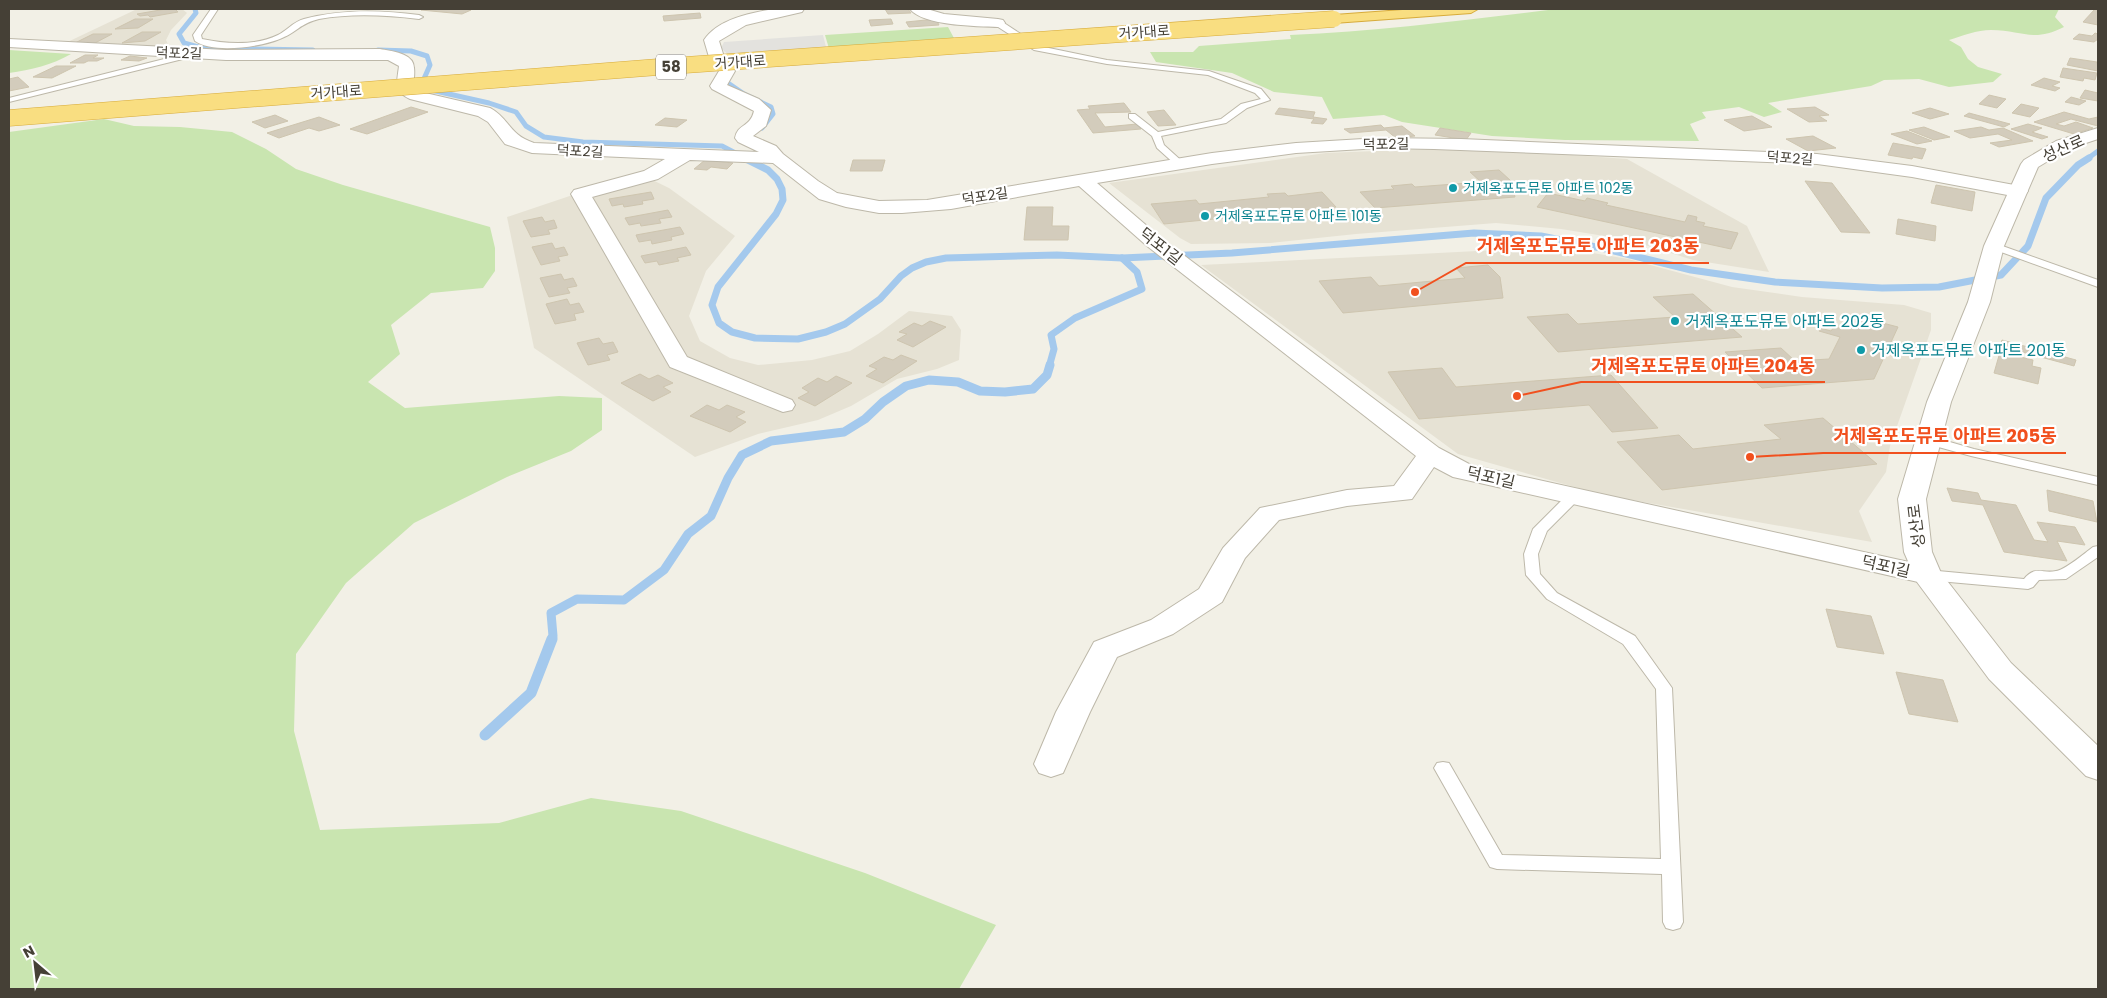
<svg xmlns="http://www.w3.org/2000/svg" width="2107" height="998" viewBox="0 0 2107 998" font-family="Poppins,'Noto Sans KR',sans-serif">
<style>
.residential{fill:#e6e2d4}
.green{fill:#c9e5b0}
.parking{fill:#e3e2de}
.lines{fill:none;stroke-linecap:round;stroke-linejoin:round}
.stream-far3{stroke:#a4c9ed;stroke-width:5}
.stream-far2{stroke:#a4c9ed;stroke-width:7}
.stream-far1{stroke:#a4c9ed;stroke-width:9}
.stream{stroke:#a4c9ed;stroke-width:11}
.building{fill:#d3ccbc;stroke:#cec5af}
.service-casing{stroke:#bdb8a9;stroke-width:2}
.minor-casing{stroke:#bdb8a9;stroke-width:2}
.tertiary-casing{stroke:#bdb8a9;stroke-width:2}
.trunk-casing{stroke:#d7ab3b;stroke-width:2}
.service{fill:#fff;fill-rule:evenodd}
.minor{fill:#fff;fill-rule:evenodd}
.tertiary{fill:#fff;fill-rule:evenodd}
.trunk{fill:#f9de81;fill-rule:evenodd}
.trunk-bridge-casing{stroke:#d7ab3b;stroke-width:17;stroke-linecap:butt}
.trunk-bridge{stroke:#f9de81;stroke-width:16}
.culture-dot{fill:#0f9aa8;stroke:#fff;stroke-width:2}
.labels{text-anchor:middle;stroke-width:4.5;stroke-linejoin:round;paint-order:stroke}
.far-street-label{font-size:14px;fill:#454036;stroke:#fff}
.far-culture-label{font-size:14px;fill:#0d838f;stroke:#fff;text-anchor:start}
.shield{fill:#fff;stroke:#7d7972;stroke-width:1}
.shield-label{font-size:15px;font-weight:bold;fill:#454036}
.street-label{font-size:16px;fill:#454036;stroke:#fff}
.culture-label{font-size:16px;fill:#0d838f;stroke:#fff;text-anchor:start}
.leader{fill:none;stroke:#f1501e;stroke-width:2}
.callout-dot{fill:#f1501e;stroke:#fff;stroke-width:2}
.callout-label{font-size:18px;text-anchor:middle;font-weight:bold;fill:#f1501e;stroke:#fff;stroke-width:4.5;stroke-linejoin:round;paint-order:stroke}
</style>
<rect width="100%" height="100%" fill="#f2f0e6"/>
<g class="residential">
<polygon points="137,9 182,9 187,13 171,30 166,40 172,53 57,47"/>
<polygon points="1426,149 1505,150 1627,159 1747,226 1769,272 1693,260 1629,240 1561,229 1496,223 1356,234 1270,243 1191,244 1180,238 1109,183 1326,153"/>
<polygon points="638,173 669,188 735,236 706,271 689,316 700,341 730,358 758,365 812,360 850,351 878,334 909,311 952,316 961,330 959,360 937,369 897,379 851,406 818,420 758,434 695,457 534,348 507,217"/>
<polygon points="1558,247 1628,259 1732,287 1802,297 1904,305 1931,313 1931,330 1890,446 1886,472 1859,511 1872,542 1603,495 1458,454 1201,265"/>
</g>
<g class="green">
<path d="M1556 9H2059L2055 17 2064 27C2033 43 2022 30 1991 30 1977 30 1962 36 1949 40L1961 47 1968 59 1978 67 2002 74 1993 82 1949 87 1919 79 1884 80 1871 86 1768 103 1782 112 1764 117 1739 107 1702 112 1706 118 1690 124 1699 141 1565 140 1492 136 1402 122 1384 115 1333 119 1322 97 1274 92 1232 73 1156 62 1150 52H1193L1199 46 1291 39 1290 35C1379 31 1468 20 1556 9Z"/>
<polygon points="948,27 962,53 833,62 825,35"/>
<path d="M9 50 71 54C52 65 31 70 9 73Z"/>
<polygon points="104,119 134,126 180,127 232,132 266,149 296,169 343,185 490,227 495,248 495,271 483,288 431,293 391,325 400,354 368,382 405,408 559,396 602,398 602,430 571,451 507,477 414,523 346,583 296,654 294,731 320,830 499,823 591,798 681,811 865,873 996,925 959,989 9,989 9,132"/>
</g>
<polygon class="parking" points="823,35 830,63 743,69 721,48 724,42"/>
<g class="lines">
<g class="stream-far3">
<polyline points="195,9 196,13 179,34 184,43 202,48 313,50"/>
<polyline points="378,50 411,51 427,56 430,65 423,81 431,90 489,103 516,112 526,126 544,137 583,142 722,146 747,159"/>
<polyline points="728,83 744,94 771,107 773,114 762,128"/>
<polyline points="2087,159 2098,151"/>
</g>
<g class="stream-far2">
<polyline points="744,158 768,170 777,179 782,189 783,200 776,214 718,287 712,305 719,323 732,332 755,338 798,339 826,332 845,324 880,299 901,276 912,268 926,262 946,258 1057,255 1122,258 1232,253 1474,233 1541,236 1606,249 1691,270 1775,282 1882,288 1939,287 2001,275 2028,246 2046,198 2078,165 2089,158"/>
<polyline points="1049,367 1054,349 1051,335 1075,318 1142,289 1137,272 1122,258"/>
</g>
<polyline class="stream-far1" points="552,640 553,636 551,613 577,599 624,600 664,570 688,534 711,516 728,478 742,455 771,441 844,432 865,419 883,402 906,386 929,380 958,382 980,391 1005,392 1033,389 1047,375 1050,365"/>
<polyline class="stream" points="485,735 531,693 552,639"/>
</g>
<g class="building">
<polygon points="166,9 175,9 178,12 150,17 148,15 140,16 137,14"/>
<polygon points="424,9 463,9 471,10 462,14 421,10"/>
<polygon points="885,9 908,9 911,13 888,14"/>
<polygon points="2095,9 2098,9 2098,25 2083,22"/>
<polygon points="700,13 701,18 664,21 663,16"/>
<polygon points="135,19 153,19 138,28 115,29"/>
<polygon points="891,19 893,24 871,26 869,20"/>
<polygon points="936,19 939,25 909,27 906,22"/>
<polygon points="142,32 161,32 145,41 122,43"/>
<polygon points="2095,33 2098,34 2098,39 2094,42 2073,39 2079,34 2092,36"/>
<polygon points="93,34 112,34 95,43 71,45"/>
<polygon points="85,55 98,55 93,58 104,58 97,61 88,61 84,63 70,63"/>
<polygon points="130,56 147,58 139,61 121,60"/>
<polygon points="2070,58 2097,62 2098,71 2067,65"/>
<polygon points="56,66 76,66 52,78 33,77"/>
<polygon points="2063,68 2097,73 2095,80 2084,78 2083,81 2060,77"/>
<polygon points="18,77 29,87 9,91 9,79"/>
<polygon points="2044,78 2060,82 2052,86 2060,88 2055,91 2031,85"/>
<polygon points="2085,90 2098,93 2098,101 2080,98"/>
<polygon points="1989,95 2006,99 1997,108 1979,104"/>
<polygon points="2071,97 2086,101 2079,105 2065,102"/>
<polygon points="1124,103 1131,112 1095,113 1105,127 1137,124 1141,129 1093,133 1077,110 1090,109 1088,106"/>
<polygon points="2021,104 2039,108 2030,117 2012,113"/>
<polygon points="411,107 428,112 367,134 350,129"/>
<polygon points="1815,107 1829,115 1819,116 1827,121 1809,122 1787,109"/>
<polygon points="1279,108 1315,112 1313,117 1327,119 1323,124 1311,123 1314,119 1275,114"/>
<polygon points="1930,108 1949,114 1930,119 1912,113"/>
<polygon points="1164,110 1176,125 1158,126 1147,112"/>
<polygon points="2064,112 2089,119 2098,117 2098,126 2071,119 2056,124 2064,126 2076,122 2093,128 2074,134 2034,122"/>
<polygon points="1969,113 2010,124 2004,127 1964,116"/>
<polygon points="275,115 288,121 265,128 252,122"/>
<polygon points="1752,116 1772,127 1744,131 1724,120"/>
<polygon points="319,117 340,125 319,131 309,128 279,138 267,133"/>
<polygon points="665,118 687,120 677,127 655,125"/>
<polygon points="2028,124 2042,128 2032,132 2048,137 2042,139 2011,129"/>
<polygon points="1381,125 1384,128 1402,126 1415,136 1396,138 1386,130 1350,133 1344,129"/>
<polygon points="1924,127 1950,137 1934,140 1909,130"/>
<polygon points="1981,127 1989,130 2003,128 2033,141 1999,147 1990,143 2012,140 1998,134 1970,138 1954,131"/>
<polygon points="1440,128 1471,133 1466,140 1435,135"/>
<polygon points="1907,131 1932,141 1917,144 1891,134"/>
<polygon points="1813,136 1836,148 1808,151 1786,139"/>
<polygon points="1893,143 1926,149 1922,159 1913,157 1912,159 1888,155"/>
<polygon points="705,160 733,163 727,169 711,167 707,170 694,169"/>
<polygon points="853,160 885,160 882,171 850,171"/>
<polygon points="1499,170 1511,181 1515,197 1375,208 1360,192 1394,189 1391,186 1412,184 1415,187 1481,182 1470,172"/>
<polygon points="1805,181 1832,183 1870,233 1841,232"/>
<polygon points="1936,185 1975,192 1972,211 1931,203"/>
<polygon points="651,192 654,199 642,201 643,204 624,207 623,204 612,206 609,199"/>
<polygon points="1322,192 1336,207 1164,224 1151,204 1196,200 1199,204 1269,197 1267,194 1285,193 1288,196"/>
<polygon points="1548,193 1585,201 1587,198 1608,203 1606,205 1685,222 1688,215 1697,217 1696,221 1705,223 1703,226 1738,233 1731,249 1537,207"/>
<polygon points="1027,207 1053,207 1052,226 1069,226 1068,240 1024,240"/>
<polygon points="668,210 672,217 659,219 661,223 641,226 640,223 629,225 625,218"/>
<polygon points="542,217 545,222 554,220 557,228 548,230 550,234 531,237 523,221"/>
<polygon points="1898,219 1936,226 1935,241 1896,234"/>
<polygon points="680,227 684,234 671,237 672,240 652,244 651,240 639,242 636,235"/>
<polygon points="552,243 555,249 564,247 568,255 558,257 560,261 541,265 532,247"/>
<polygon points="686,247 691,255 677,258 679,261 659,265 657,261 645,263 641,256"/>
<polygon points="1488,265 1500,277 1503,298 1343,313 1319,281 1371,277 1379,286 1465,278 1456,268"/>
<polygon points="561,274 564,280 573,278 577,286 567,288 570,293 549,297 540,278"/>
<polygon points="1693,294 1742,337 1558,352 1527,317 1568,314 1578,324 1675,317 1653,297"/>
<polygon points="567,299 570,305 579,303 584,312 574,314 576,320 555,324 546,304"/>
<polygon points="1852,315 1898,327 1874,379 1762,388 1725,352 1781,348 1795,361 1829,359 1840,337 1819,331 1820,328 1831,331 1834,327 1844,329"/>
<polygon points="930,321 946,327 913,347 897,340 907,334 899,332 914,323 922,326"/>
<polygon points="599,338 603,344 613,342 618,352 607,355 610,360 588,365 577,343"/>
<polygon points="2002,340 2076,360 2074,366 2000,346"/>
<polygon points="2000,352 2033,360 2032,366 2041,368 2038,384 1994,373"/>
<polygon points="901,355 917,361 883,383 866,376 877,369 869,366 884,357 893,360"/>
<polygon points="1442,368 1456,387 1611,375 1658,428 1612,432 1589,405 1419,419 1388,372"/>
<polygon points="640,374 649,379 658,375 673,383 663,387 671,392 653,401 621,383"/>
<polygon points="836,376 852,383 815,406 798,398 809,392 802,388 818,378 827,382"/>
<polygon points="707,405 719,410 727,405 745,412 736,417 746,422 730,432 690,416"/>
<polygon points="1823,418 1877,464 1662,490 1617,442 1679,435 1693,449 1781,439 1764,425"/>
<polygon points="1947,488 1978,493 1981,500 2016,505 2034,540 2048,542 2037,522 2075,527 2085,545 2057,541 2067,561 2004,552 1983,505 1952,501"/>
<polygon points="2047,490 2093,501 2097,522 2049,511"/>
<polygon points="1826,609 1871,616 1884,654 1837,647"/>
<polygon points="1896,672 1943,680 1958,722 1909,714"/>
</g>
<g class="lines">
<g class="service-casing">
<g id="service">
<path d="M211 9H218L201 35 202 39C226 44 255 46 278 35 288 30 293 22 304 19 342 9 380 10 419 15L423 17 419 19C386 15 352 13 319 19 299 24 297 32 282 38 262 47 213 54 195 41L193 35Z"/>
<polygon points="995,21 1001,21 1039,46 1107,60 1209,71 1261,89 1270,100 1247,108 1226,123 1161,136 1164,145 1185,164 1180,167 1177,166 1157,148 1152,136 1129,118 1129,114 1135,114 1158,132 1221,119 1241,104 1261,99 1255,93 1208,75 1107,64 1034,50 995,25"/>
<polygon points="196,51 199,51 199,55 9,102 9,98"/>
<polygon points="1994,243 2098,280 2098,287 1990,248 1989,246 1990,244"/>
<polygon points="1929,436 1974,449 2098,477 2098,485 1971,456 1924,443 1923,440"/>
<polygon points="1575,491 1580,492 1582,495 1580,498 1547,531 1538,554 1540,574 1557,593 1635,636 1672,688 1683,922 1680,928 1673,930 1666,928 1663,922 1662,874 1497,869 1490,867 1434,768 1437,763 1443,762 1449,763 1502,855 1661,859 1656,689 1623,644 1547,599 1526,575 1524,554 1533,529 1570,492"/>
<path d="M2098 546V557L2066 579 2039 580 2033 587 2028 589 1927 580 1922 578 1920 575 1922 572 1927 570 2024 579C2035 565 2042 574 2056 571 2065 570 2085 553 2093 547Z"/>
</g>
</g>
<g class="minor-casing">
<g id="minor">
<path d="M774 9H804L802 12 746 25 719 41 724 57 735 71 727 85 759 99 771 110 766 126 753 136 776 146 783 154 818 181 837 193 879 201 927 200 1212 153 1296 143 1380 138 1461 139 1817 154 1912 166 2025 187 2028 191 2025 195 2018 197 1912 177 1817 164 1434 149 1380 148 1296 153 1212 164 1097 183 1161 238 1439 448 1471 465 1927 566 1937 568 1942 575 1937 582 1927 584 1462 479 1453 477 1434 467 1412 499 1347 506 1279 520 1245 558 1222 602 1173 634 1117 657 1090 712 1063 773 1051 777 1039 773 1034 764 1056 712 1094 642 1151 620 1199 589 1223 548 1260 508 1347 490 1394 486 1416 456 1147 246 1079 186 951 209 902 213H879L846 207 819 199 773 163 690 160 658 179 592 197 687 357 792 400 795 405 792 410 783 412 670 367 571 194 574 190 644 171 665 159 532 153 505 144 488 122 478 116 410 99C393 91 397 83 399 66L388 60H226L9 47V39L226 50 380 49C391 51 414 53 414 68 415 75 413 81 414 89L421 92 490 108C510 119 509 135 534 143L759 152 738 142 735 138C738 123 750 128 754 111L712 89 710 86 719 71 709 57 704 40C718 19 750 13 774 9Z"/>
<path d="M910 9H927L944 14 998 19 1003 20 1005 23 1003 26 998 27C977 26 923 26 910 9Z"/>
</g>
</g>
<g class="tertiary-casing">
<polygon id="tertiary" points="2098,128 2098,139 2068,149 2038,167 2004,246 1990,302 1951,402 1926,499 1932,552 1941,573 2011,663 2098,746 2098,780 2086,776 1989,679 1917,582 1904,552 1898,499 1927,402 1968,302 1984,246 2021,164 2024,160 2056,141"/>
</g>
<g class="trunk-casing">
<polygon id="trunk" points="1416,9 1478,9 1471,13 1334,23 1329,22 1327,19 1329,16 1334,15"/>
</g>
<use href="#service" class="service"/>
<use href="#minor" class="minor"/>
<use href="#tertiary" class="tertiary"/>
<use href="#trunk" class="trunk"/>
<g class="trunk-bridge-casing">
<polyline id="trunk-bridge" points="9,118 671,66 1334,19"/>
</g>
<use href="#trunk-bridge" class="trunk-bridge"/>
</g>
<g class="culture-dot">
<circle cx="1453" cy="188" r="5"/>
<circle cx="1205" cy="216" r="5"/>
<circle cx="1675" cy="321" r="5"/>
<circle cx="1861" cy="350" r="5"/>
</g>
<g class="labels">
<g class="far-street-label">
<text transform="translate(1144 32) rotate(-4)" y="5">거가대로</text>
<text transform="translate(179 53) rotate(2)" y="5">덕포2길</text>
<text transform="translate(740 62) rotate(-4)" y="5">거가대로</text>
<text transform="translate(336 92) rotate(-4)" y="5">거가대로</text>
<text transform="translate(1386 144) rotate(-1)" y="5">덕포2길</text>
<text transform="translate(580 151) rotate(3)" y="5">덕포2길</text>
<text transform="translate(1790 158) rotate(4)" y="5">덕포2길</text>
<text transform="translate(985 196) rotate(-9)" y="5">덕포2길</text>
</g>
<g class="far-culture-label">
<text x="1463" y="193">거제옥포도뮤토 아파트 102동</text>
<text x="1215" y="221">거제옥포도뮤토 아파트 101동</text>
</g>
<rect class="shield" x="656" y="54.5" width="30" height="25" rx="4"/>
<g class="shield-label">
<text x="671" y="72">58</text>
</g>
<g class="street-label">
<text transform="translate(2063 148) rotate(-24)" y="6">성산로</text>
<text transform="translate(1161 246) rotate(38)" y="6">덕포1길</text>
<text transform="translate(1491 477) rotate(13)" y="6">덕포1길</text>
<text transform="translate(1916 526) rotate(-97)" y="6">성산로</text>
<text transform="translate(1886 566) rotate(13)" y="6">덕포1길</text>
</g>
<g class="culture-label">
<text x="1685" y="327">거제옥포도뮤토 아파트 202동</text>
<text x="1871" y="356">거제옥포도뮤토 아파트 201동</text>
</g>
</g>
<path class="leader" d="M1415 292L1466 263H1709M1517 396L1581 382H1825M1750 457L1823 453H2066"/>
<g class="callout-dot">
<circle cx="1415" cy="292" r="5"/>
<circle cx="1517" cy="396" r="5"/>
<circle cx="1750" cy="457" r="5"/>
</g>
<g class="callout-label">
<text x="1588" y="252">거제옥포도뮤토 아파트 203동</text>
<text x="1703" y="372">거제옥포도뮤토 아파트 204동</text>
<text x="1945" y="442">거제옥포도뮤토 아파트 205동</text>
</g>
<rect width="2107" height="998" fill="none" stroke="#454036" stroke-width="20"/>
<g transform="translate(35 963) rotate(332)" stroke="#ffffff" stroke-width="4" paint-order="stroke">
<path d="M0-4L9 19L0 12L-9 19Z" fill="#454036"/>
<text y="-8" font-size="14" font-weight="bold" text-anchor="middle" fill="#454036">N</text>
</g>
</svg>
